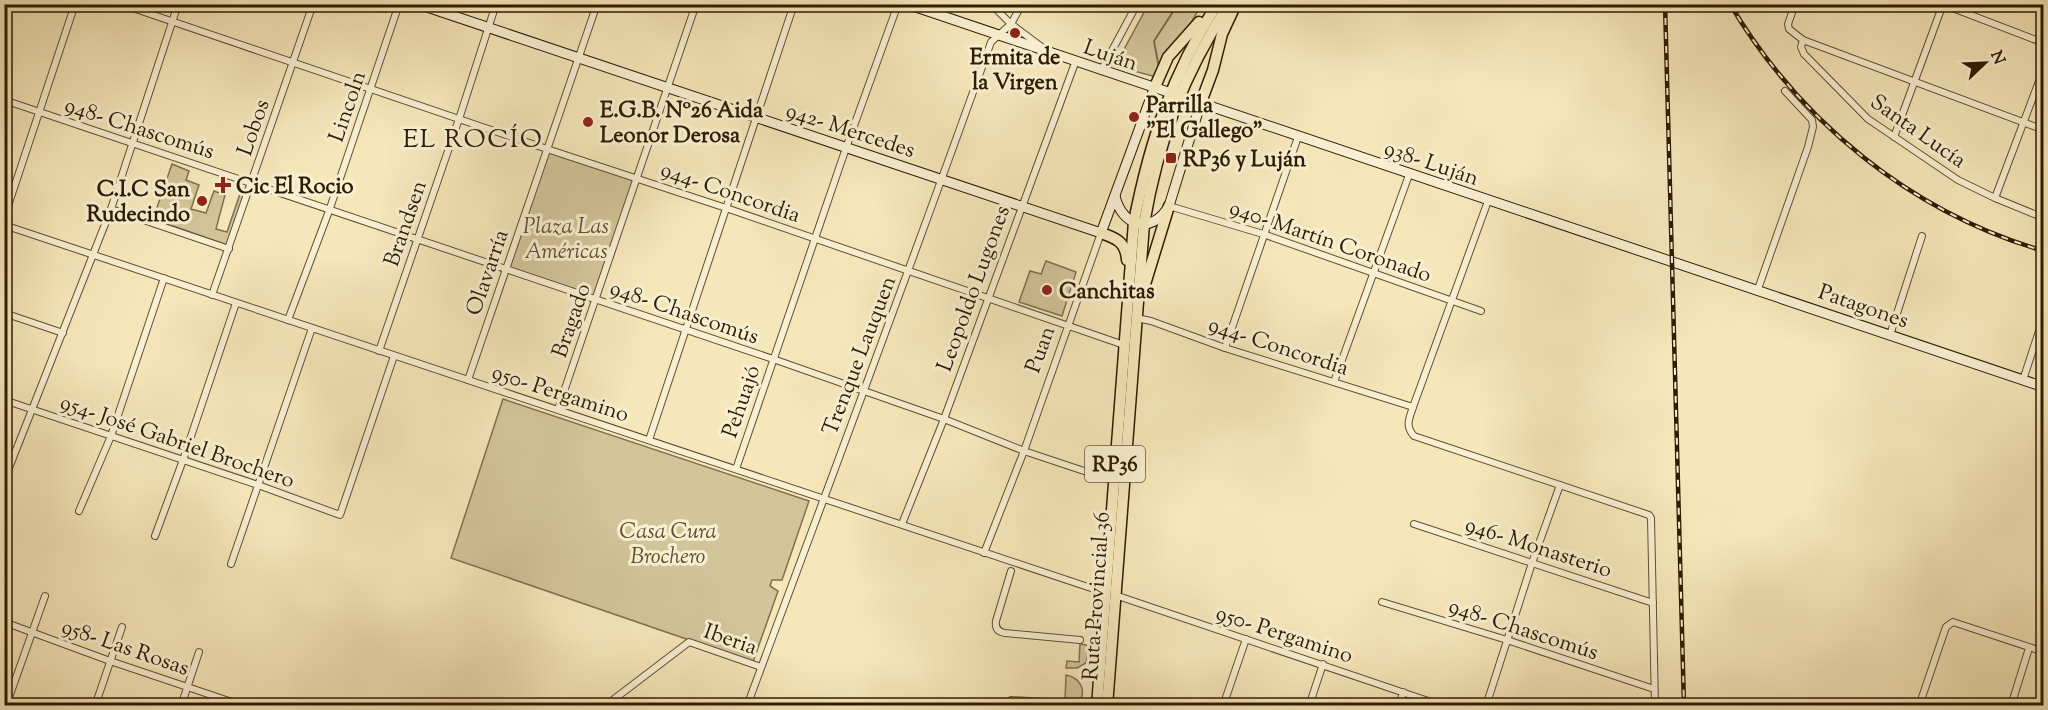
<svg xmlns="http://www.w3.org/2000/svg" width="2048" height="710" viewBox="0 0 2048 710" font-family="'Sorts Mill Goudy',serif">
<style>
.green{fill:#d4c49a;stroke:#82704d;stroke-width:1.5}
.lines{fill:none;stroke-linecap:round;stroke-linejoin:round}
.stream{stroke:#7e6c4a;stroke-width:2}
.street-casing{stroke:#614e2e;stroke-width:8}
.secondary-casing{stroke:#2f1b00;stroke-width:11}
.primary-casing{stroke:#2f1b00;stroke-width:13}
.street{stroke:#f9efd2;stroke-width:6}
.secondary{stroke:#f9efd2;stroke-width:9}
.primary{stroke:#f6e7ba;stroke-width:10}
.rail-casing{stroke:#2f1b00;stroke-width:4.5}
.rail{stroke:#f9efd2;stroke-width:2;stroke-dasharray:7;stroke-linecap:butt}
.poi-dot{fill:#8f2418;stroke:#f9efd2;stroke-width:2}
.labels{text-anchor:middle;stroke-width:6;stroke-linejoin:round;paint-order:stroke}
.shield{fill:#f9efd2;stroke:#6c5b3f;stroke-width:1.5}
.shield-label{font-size:21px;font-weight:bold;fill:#2f1b00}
.street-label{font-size:22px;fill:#2f1b00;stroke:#f9efd2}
.poi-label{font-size:22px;font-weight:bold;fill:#2f1b00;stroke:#f9efd2;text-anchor:start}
.park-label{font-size:22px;font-style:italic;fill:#614e2e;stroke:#f9efd2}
.quarter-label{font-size:26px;letter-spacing:1.5px;fill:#2f1b00;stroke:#f9efd2}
</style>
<rect width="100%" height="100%" fill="#f6e7ba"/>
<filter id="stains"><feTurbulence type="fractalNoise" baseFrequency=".00333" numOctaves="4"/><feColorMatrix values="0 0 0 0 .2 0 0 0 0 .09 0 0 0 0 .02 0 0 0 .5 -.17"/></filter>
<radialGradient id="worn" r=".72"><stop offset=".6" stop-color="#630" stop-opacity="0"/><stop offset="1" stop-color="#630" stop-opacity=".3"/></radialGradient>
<g class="green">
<polygon points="1148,5 1201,5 1160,78 1115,66"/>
<polygon points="546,149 635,178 596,300 505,270"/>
<polygon points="172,164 189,171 186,180 199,185 191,209 206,213 214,191 225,195 216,229 227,232 242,188 246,189 227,245 153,219"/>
<polygon points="1046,261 1076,272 1062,316 1019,302 1030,271 1041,274"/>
<polygon points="503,399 809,501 782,580 772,580 770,586 778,591 753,662 451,558"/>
<polygon points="1080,644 1086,645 1089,648 1086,663 1077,668 1066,668 1067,661 1079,662"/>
<path d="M1066 675C1078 677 1086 688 1081 699L1065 700Z"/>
</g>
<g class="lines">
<polyline class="stream" points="1159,68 1154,41 1178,4"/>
<g class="street-casing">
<g id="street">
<polyline points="121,4 550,150 726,208 1124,345"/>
<polyline points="991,4 1011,24 1043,48"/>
<polyline points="1795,4 1788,24 1789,29 1803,40 2044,130"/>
<polyline points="1942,4 2044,43"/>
<polyline points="1803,40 1801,47 1804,54 1868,119 1958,180 1995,198 2044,218"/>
<polyline points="1101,71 1137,4"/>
<polyline points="4,100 773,359 944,419 1024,451 1114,481"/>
<polyline points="1894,137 1943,4"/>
<polyline points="1995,198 2044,68"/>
<path d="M1488 201 1413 407C1409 419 1405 426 1414 436L1649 515 1651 518 1655 706"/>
<polyline points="1169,206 1263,234 1481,311"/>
<polyline points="111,209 229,249"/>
<polyline points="4,218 75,4"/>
<path d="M4 225C372 346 738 473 1106 593"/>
<polyline points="1758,289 1808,147 1813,127 1812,120 1785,91"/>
<polyline points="212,295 313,4"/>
<polyline points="4,313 63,333"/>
<polyline points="1136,318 1151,321 1225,348 1413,407"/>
<polyline points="288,320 329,211 399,4"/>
<polyline points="1890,335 1922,236"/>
<polyline points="1225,348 1298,137"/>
<polyline points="379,351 459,119 496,4"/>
<polyline points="468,380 597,4"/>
<polyline points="2023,380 2044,316"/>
<polyline points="1334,382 1409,175"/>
<polyline points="4,400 258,485 340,515 394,356"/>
<polyline points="558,409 696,4"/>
<polyline points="649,440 794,4"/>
<polyline points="736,469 846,148 898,4"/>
<polyline points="7,473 111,209 178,4"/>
<polyline points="79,511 111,436 164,278"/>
<polyline points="902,524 944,419 1075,63"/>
<polyline points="1414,524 1653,603"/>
<polyline points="155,536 183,460 236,303"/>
<polyline points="984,553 1024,451 1101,233"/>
<polyline points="231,564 312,328"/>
<path d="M1011 571 996 621C995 628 998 632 1005 633L1080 640"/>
<polyline points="1115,595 1443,706"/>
<polyline points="1382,602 1507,640 1654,689"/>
<polyline points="4,622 110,661 235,703"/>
<polyline points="6,706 45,596"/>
<polyline points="95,706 122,627"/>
<polyline points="181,706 199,652"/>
<polyline points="605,706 689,642 761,667"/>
<path d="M747 706C829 484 912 264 991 42L1011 24 1022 4"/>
<polyline points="1009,706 1011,700 1097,705"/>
<polyline points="1223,706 1246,639"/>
<polyline points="1309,706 1323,664"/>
<polyline points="1399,706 1403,692"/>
<polyline points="1486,706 1532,563 1560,485"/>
<polyline points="1919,706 1946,627 1953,622 2044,652"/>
<polyline points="2011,706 2029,648"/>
</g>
</g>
<g class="secondary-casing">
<g id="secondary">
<polyline points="418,4 1101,233 1154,89"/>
<path d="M907 4C1285 133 1665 258 2044 387"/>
<path d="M1115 196C1122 227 1152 235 1169 206L1200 105"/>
</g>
</g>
<g class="primary-casing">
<g id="primary">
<polyline points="1154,89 1168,57 1199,22"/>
<polyline points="1200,105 1213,70 1222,34 1236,4"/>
<path d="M1101 233C1116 238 1126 242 1127 260"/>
<polyline points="1142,294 1169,206"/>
<path d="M1097 706 1134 222C1150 140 1172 75 1217 4"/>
<path d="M1107 706 1144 224C1158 141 1183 75 1229 4"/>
</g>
</g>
<use href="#street" class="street"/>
<use href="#secondary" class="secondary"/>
<use href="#primary" class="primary"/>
<g class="rail-casing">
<g id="rail">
<polyline points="1665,4 1684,706"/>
<path d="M1730 4C1800 122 1912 213 2044 251"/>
</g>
</g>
<use href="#rail" class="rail"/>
</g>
<g class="poi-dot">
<circle cx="1015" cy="33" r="6"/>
<circle cx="1134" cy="117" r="6"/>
<circle cx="588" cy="122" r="6"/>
<rect x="1165" y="152" width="12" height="12" rx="3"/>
<path d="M220 176h6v6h6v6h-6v6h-6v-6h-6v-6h6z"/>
<circle cx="202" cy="201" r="6"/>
<circle cx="1047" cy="290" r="6"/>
</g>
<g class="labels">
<rect class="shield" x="1085" y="446" width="60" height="36" rx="4.5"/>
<g class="shield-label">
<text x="1115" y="471">RP36</text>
</g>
<g class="street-label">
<text transform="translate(1111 54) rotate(19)" y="8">Luján</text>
<text transform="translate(346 106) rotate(-71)" y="8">Lincoln</text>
<text transform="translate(140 127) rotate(18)" y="8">948- Chascomús</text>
<text transform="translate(252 127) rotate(-71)" y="8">Lobos</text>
<text transform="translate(851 129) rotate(18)" y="8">942- Mercedes</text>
<text transform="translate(1919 130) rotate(35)" y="8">Santa Lucía</text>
<text transform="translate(1432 162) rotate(19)" y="8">938- Luján</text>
<text transform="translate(731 191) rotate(19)" y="8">944- Concordia</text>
<text transform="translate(404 223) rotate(-71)" y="8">Brandsen</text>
<text transform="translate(1331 240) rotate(19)" y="8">940- Martín Coronado</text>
<text transform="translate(486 272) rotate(-71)" y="8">Olavarría</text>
<text transform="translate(972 288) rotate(-70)" y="8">Leopoldo Lugones</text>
<text transform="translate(1864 305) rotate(19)" y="8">Patagones</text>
<text transform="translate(685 311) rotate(19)" y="8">948- Chascomús</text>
<text transform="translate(570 320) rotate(-71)" y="8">Bragado</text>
<text transform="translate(1279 345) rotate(18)" y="8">944- Concordia</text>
<text transform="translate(1039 349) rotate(-70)" y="8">Puan</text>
<text transform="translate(858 355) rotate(-69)" y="8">Trenque Lauquen</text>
<text transform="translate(561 392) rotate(18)" y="8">950- Pergamino</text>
<text transform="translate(740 401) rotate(-71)" y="8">Pehuajó</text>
<text transform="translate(178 440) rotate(19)" y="8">954- José Gabriel Brochero</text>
<text transform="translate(1539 546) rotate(18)" y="8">946- Monasterio</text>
<text transform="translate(1095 596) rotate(-86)" y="8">Ruta Provincial 36</text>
<text transform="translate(1524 628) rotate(18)" y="8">948- Chascomús</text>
<text transform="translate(1285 633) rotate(18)" y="8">950- Pergamino</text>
<text transform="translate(731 638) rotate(19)" y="8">Iberia</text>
<text transform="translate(126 646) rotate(19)" y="8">958- Las Rosas</text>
</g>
<g class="poi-label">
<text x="1015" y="64" text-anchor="middle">Ermita de<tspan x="1015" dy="25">la Virgen</tspan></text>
<text x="1146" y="112">Parrilla<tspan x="1146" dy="25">"El Gallego"</tspan></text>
<text x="600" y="117">E.G.B. Nº26 Aida<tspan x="600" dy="25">Leonor Derosa</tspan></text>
<text x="1183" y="166">RP36 y Luján</text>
<text x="236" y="193">Cic El Rocio</text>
<text x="190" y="196" text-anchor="end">C.I.C San<tspan x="190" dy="25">Rudecindo</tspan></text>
<text x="1059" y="298">Canchitas</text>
</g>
<g class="park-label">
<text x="566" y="233">Plaza Las<tspan x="566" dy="25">Américas</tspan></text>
<text x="668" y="538">Casa Cura<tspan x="668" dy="25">Brochero</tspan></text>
</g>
<g class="quarter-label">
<text x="473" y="147">EL ROCÍO</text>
</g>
</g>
<rect width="2048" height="710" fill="none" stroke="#f6e7ba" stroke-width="24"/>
<rect x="6" y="6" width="2036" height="698" fill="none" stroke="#2f1b00" stroke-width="3"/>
<rect x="12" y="12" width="2024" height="686" fill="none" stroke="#2f1b00" stroke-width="1.5"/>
<g transform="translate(1985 63) rotate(67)" stroke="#f9efd2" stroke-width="4.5" paint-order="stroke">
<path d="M0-4.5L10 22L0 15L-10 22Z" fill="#2f1b00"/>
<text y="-9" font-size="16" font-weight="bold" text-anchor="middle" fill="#2f1b00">N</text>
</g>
<rect width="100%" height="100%" filter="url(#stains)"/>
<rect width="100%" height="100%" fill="url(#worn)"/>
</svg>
